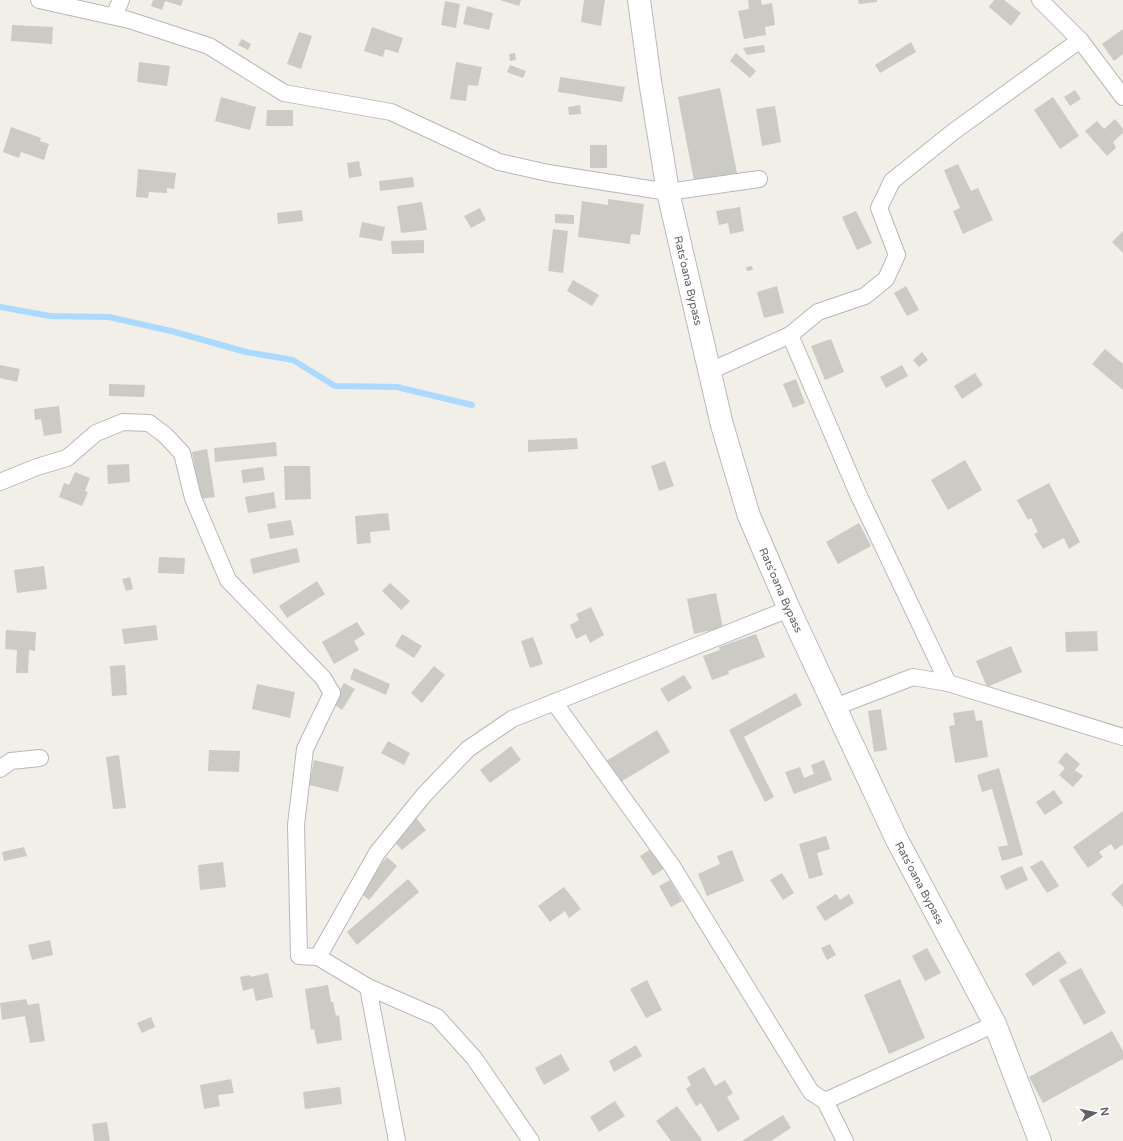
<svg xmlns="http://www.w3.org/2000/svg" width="1123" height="1141" viewBox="0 0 1123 1141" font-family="'Varela Round',sans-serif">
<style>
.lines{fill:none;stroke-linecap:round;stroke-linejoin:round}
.stream{stroke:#aadaff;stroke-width:6}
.building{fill:#cccac5}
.street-casing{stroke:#b5b8bc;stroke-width:18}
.secondary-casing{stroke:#b6babf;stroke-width:24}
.street{stroke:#fff;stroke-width:16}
.secondary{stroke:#fff;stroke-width:22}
.labels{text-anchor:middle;stroke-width:3;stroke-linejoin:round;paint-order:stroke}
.street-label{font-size:11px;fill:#5f6368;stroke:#fff}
</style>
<rect width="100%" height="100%" fill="#f1efe8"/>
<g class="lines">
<polyline class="stream" points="0,307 50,316 109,317 175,332 246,352 293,360 335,386 397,387 472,405"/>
</g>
<g class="building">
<polygon points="153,0 183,0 181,6 165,1 162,10 151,6"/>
<polygon points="500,0 521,0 519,6"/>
<polygon points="584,0 605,0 601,26 581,22"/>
<polygon points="748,0 761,0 762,5 772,3 775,25 765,27 766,35 744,39 738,11 749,9"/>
<polygon points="858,0 877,0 877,2 859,4"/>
<polygon points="994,0 1004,0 1021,13 1011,26 989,7"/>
<polygon points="445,1 460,4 456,28 441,25"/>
<polygon points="467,6 493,13 489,30 463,24"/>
<polygon points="12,25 53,27 52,44 11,41"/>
<polygon points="372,27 403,38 398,53 385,49 383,57 364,51"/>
<polygon points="1123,29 1123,54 1114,61 1102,44"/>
<polygon points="299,32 312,36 301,69 287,64"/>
<polygon points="242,39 251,44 248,50 238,45"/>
<polygon points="911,42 916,52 880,73 875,65"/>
<polygon points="764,45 765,52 747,55 743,48"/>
<polygon points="515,53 516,60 510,61 509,54"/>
<polygon points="736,53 756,71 750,78 730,61"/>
<polygon points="139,62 170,66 167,86 137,82"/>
<polygon points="456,62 482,67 478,86 468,85 466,101 450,99"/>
<polygon points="510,65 526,71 523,78 507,72"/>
<polygon points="560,77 625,87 622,102 558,92"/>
<polygon points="720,88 737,173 694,181 678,97"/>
<polygon points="1075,90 1081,99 1070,106 1064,97"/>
<polygon points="221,97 256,107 250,130 215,121"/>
<polygon points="1053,97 1079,136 1060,149 1034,110"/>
<polygon points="580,105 581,114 569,115 568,107"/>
<polygon points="775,106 781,142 762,146 756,109"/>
<polygon points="267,110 293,110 293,126 266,126"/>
<polygon points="1115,119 1123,129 1123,133 1113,142 1116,148 1107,156 1085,131 1097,121 1104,129"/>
<polygon points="11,127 41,138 40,141 49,144 44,160 21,152 19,158 3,152"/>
<rect x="590" y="145" width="17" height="23"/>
<polygon points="359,161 362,176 349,178 347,163"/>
<polygon points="958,164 971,191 978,188 993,220 963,234 953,211 960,208 944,170"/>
<polygon points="138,169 176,173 174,189 167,188 167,193 149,192 148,198 136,197"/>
<polygon points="413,177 414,187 380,191 379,181"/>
<polygon points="608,199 644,204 640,235 631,234 630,244 578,237 582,201 608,205"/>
<polygon points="422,202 427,230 401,233 397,206"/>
<polygon points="740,207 744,231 730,234 728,223 719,225 716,211"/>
<polygon points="480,208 486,220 471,228 464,216"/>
<polygon points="302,210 303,221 278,224 277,213"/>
<polygon points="856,211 872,243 857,250 842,217"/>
<polygon points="555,214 574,215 574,224 555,223"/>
<polygon points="362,222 385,227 382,241 359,237"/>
<polygon points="553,229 568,231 563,273 548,271"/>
<polygon points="1123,231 1123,253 1112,242"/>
<polygon points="424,240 424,253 392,254 391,241"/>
<polygon points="752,266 753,270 747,271 746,267"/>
<polygon points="573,280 599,295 592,306 567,291"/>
<polygon points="777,286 784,313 764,318 757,292"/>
<polygon points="906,286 919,310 907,316 894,293"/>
<polygon points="831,339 844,372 825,380 811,346"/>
<polygon points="1105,349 1123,364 1123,390 1092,364"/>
<polygon points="922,352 928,360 919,367 913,360"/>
<polygon points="0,365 20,369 17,382 0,378"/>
<polygon points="902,365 908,376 886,388 880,377"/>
<polygon points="975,373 983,385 962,399 954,386"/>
<polygon points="796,379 805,403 793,408 783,384"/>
<polygon points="109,384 145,385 144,397 109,396"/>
<polygon points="59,406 62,433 44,436 41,419 35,420 34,409"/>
<polygon points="577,438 578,449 528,452 528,440"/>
<polygon points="276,442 277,456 215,462 214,448"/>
<polygon points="207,449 215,497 200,499 192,452"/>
<polygon points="965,460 982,490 948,510 931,480"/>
<polygon points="665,461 674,486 659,491 651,466"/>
<polygon points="129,464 130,482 108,484 107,465"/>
<polygon points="284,466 310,466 311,499 285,500"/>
<polygon points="263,467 265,480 243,483 241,470"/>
<polygon points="75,472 90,478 85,491 88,492 82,506 59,497 64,483 69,485"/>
<polygon points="1049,483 1080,542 1069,549 1064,538 1043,549 1034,534 1038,532 1031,518 1028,520 1017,500"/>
<polygon points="274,492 276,508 248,513 245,497"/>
<polygon points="388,513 390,530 370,532 371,543 357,544 355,516"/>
<polygon points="291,520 294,535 270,539 267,524"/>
<polygon points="859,523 871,546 838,564 826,542"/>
<polygon points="297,548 300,562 253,574 250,559"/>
<polygon points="159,557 185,558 184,574 158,573"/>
<polygon points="44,566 47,589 17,593 14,570"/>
<polygon points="130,577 133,589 126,591 122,579"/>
<polygon points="317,581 325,594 287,618 279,606"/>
<polygon points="390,583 410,601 401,610 382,591"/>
<polygon points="716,593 723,628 694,634 687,599"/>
<polygon points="591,607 604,635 590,643 586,634 576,639 570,625 579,620 576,614"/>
<polygon points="357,622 365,634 354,641 359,650 334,664 322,642"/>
<polygon points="156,625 158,640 124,644 122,629"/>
<polygon points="6,630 36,632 35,651 29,650 28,673 16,673 17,650 5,649"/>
<polygon points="1097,631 1098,651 1066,652 1065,632"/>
<polygon points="402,634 422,646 414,658 395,646"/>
<polygon points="756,634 765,657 728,671 729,674 712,680 703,656 720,650 719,647"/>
<polygon points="533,637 543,664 530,668 521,641"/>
<polygon points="1011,646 1022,672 987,687 976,661"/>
<polygon points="125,665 127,695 112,696 110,666"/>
<polygon points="434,666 445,675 422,703 411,693"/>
<polygon points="354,668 390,684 386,695 350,679"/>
<polygon points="684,675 692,688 668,702 660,689"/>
<polygon points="344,683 355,689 342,710 332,703"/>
<polygon points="257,684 295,692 290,718 252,709"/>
<polygon points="796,693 802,705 744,737 774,797 765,802 729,730"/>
<polygon points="881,709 887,750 874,752 868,711"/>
<polygon points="974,710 976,721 982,720 988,757 955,763 949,726 955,725 953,713"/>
<polygon points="657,730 670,752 619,783 606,761"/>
<polygon points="388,741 410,753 404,765 381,753"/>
<polygon points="511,746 521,760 490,783 480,770"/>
<polygon points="209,750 240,751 239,772 208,771"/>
<polygon points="1066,752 1080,764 1075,770 1083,776 1073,787 1059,775 1065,768 1058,762"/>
<polygon points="119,755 126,808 113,809 106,757"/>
<polygon points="314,760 344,767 338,792 309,785"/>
<polygon points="824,760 832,780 794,794 785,772 800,767 804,778 814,774 811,765"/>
<polygon points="999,768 1023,855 1002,861 998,847 1008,845 992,789 982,792 977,775"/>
<polygon points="1054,790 1063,803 1045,815 1036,802"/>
<polygon points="1123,811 1123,844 1115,850 1111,844 1099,852 1103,857 1088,868 1073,847"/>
<polygon points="416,818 426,830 402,850 392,839"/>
<polygon points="826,836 830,849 817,853 823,875 809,879 799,844"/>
<polygon points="24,847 27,856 4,861 2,852"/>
<polygon points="652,848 665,868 653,876 640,856"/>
<polygon points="732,850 744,881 707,896 698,874 720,864 717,856"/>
<polygon points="387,857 397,866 369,900 358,891"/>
<polygon points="1042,860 1059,886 1047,893 1030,867"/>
<polygon points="223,862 226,887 200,890 198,865"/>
<polygon points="1022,866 1028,880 1006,890 1000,876"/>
<polygon points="782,873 794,893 783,900 770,880"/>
<polygon points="408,879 419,892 357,945 347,932"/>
<polygon points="670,880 682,901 671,907 659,886"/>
<polygon points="1123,883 1123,907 1111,894"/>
<polygon points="564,887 581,909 569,918 565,911 550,922 538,906"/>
<polygon points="836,894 840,900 849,894 854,903 825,921 816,907"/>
<polygon points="50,940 53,955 32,960 28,945"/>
<polygon points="830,944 836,955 827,960 821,948"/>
<polygon points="927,948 941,973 925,981 912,956"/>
<polygon points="1059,951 1067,963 1033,986 1025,974"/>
<polygon points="1081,968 1106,1013 1084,1025 1059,980"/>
<polygon points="268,973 273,997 256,1001 253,988 243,991 240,977 250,975 251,977"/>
<polygon points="900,979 925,1038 889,1054 864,995"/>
<polygon points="647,980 662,1010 646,1018 630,989"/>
<polygon points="328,985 331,1002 333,1002 336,1016 339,1015 342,1040 317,1044 314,1029 311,1030 305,989"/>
<polygon points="26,999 28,1005 39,1003 45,1041 30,1043 25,1016 2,1020 0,1003"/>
<polygon points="151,1017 155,1027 142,1033 137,1023"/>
<polygon points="1112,1031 1123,1051 1123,1059 1043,1103 1029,1077"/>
<polygon points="636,1045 642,1056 614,1072 609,1061"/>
<polygon points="561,1054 570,1070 544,1085 535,1068"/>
<polygon points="704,1067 715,1086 725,1080 733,1093 727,1097 740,1119 718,1132 701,1103 696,1106 686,1089 691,1085 687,1077"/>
<polygon points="231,1079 234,1093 218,1095 220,1106 204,1109 200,1085"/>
<polygon points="340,1087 342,1104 305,1109 303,1092"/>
<polygon points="615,1101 625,1116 599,1132 590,1117"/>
<polygon points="677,1106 702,1140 701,1141 671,1141 656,1121"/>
<polygon points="783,1115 791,1128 771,1141 742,1141"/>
<polygon points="107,1122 110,1141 94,1141 92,1124"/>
</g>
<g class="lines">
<g class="street-casing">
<g id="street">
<polyline points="39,0 129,20 209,46 284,93 391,112 499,162 548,173 668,192 759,179"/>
<polyline points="1040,0 1080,40 1123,97"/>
<polyline points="114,16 121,0"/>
<polyline points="790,335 858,494 948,683"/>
<polyline points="710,371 790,335 818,312 865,296 886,279 897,255 879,208 892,181 953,132 1080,40"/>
<polyline points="0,482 37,467 67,458 96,433 123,422 149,423 165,435 182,453 193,498 228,580 323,678 332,693 305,749 296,825 299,956 318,957"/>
<polyline points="554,702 672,866 811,1092 825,1101"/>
<polyline points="835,707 913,677 948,683 1123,737"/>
<polyline points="0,769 11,761 40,758"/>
<polyline points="368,987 437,1017 474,1058 531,1141"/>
<polyline points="397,1141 368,987 318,957 377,853 424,795 468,749 512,719 789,609"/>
<polyline points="845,1141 825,1101 995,1024"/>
</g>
</g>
<g class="secondary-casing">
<g id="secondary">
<path id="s1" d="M639 0 650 81 668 192 722 425 749 516 789 609 897 840 995 1024 1040 1141"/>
</g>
</g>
<use href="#street" class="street"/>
<use href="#secondary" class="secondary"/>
</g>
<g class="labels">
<g class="street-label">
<text dy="4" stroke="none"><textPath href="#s1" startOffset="285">Rats'oana Bypass</textPath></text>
<text dy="4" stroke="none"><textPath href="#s1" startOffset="609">Rats'oana Bypass</textPath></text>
<text dy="4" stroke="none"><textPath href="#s1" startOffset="933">Rats'oana Bypass</textPath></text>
</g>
</g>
<g transform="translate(1095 1113) rotate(81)" stroke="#ffffff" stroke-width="3" paint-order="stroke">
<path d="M0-3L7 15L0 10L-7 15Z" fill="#5f6368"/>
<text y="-6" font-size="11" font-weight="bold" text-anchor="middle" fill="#5f6368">N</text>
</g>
</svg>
